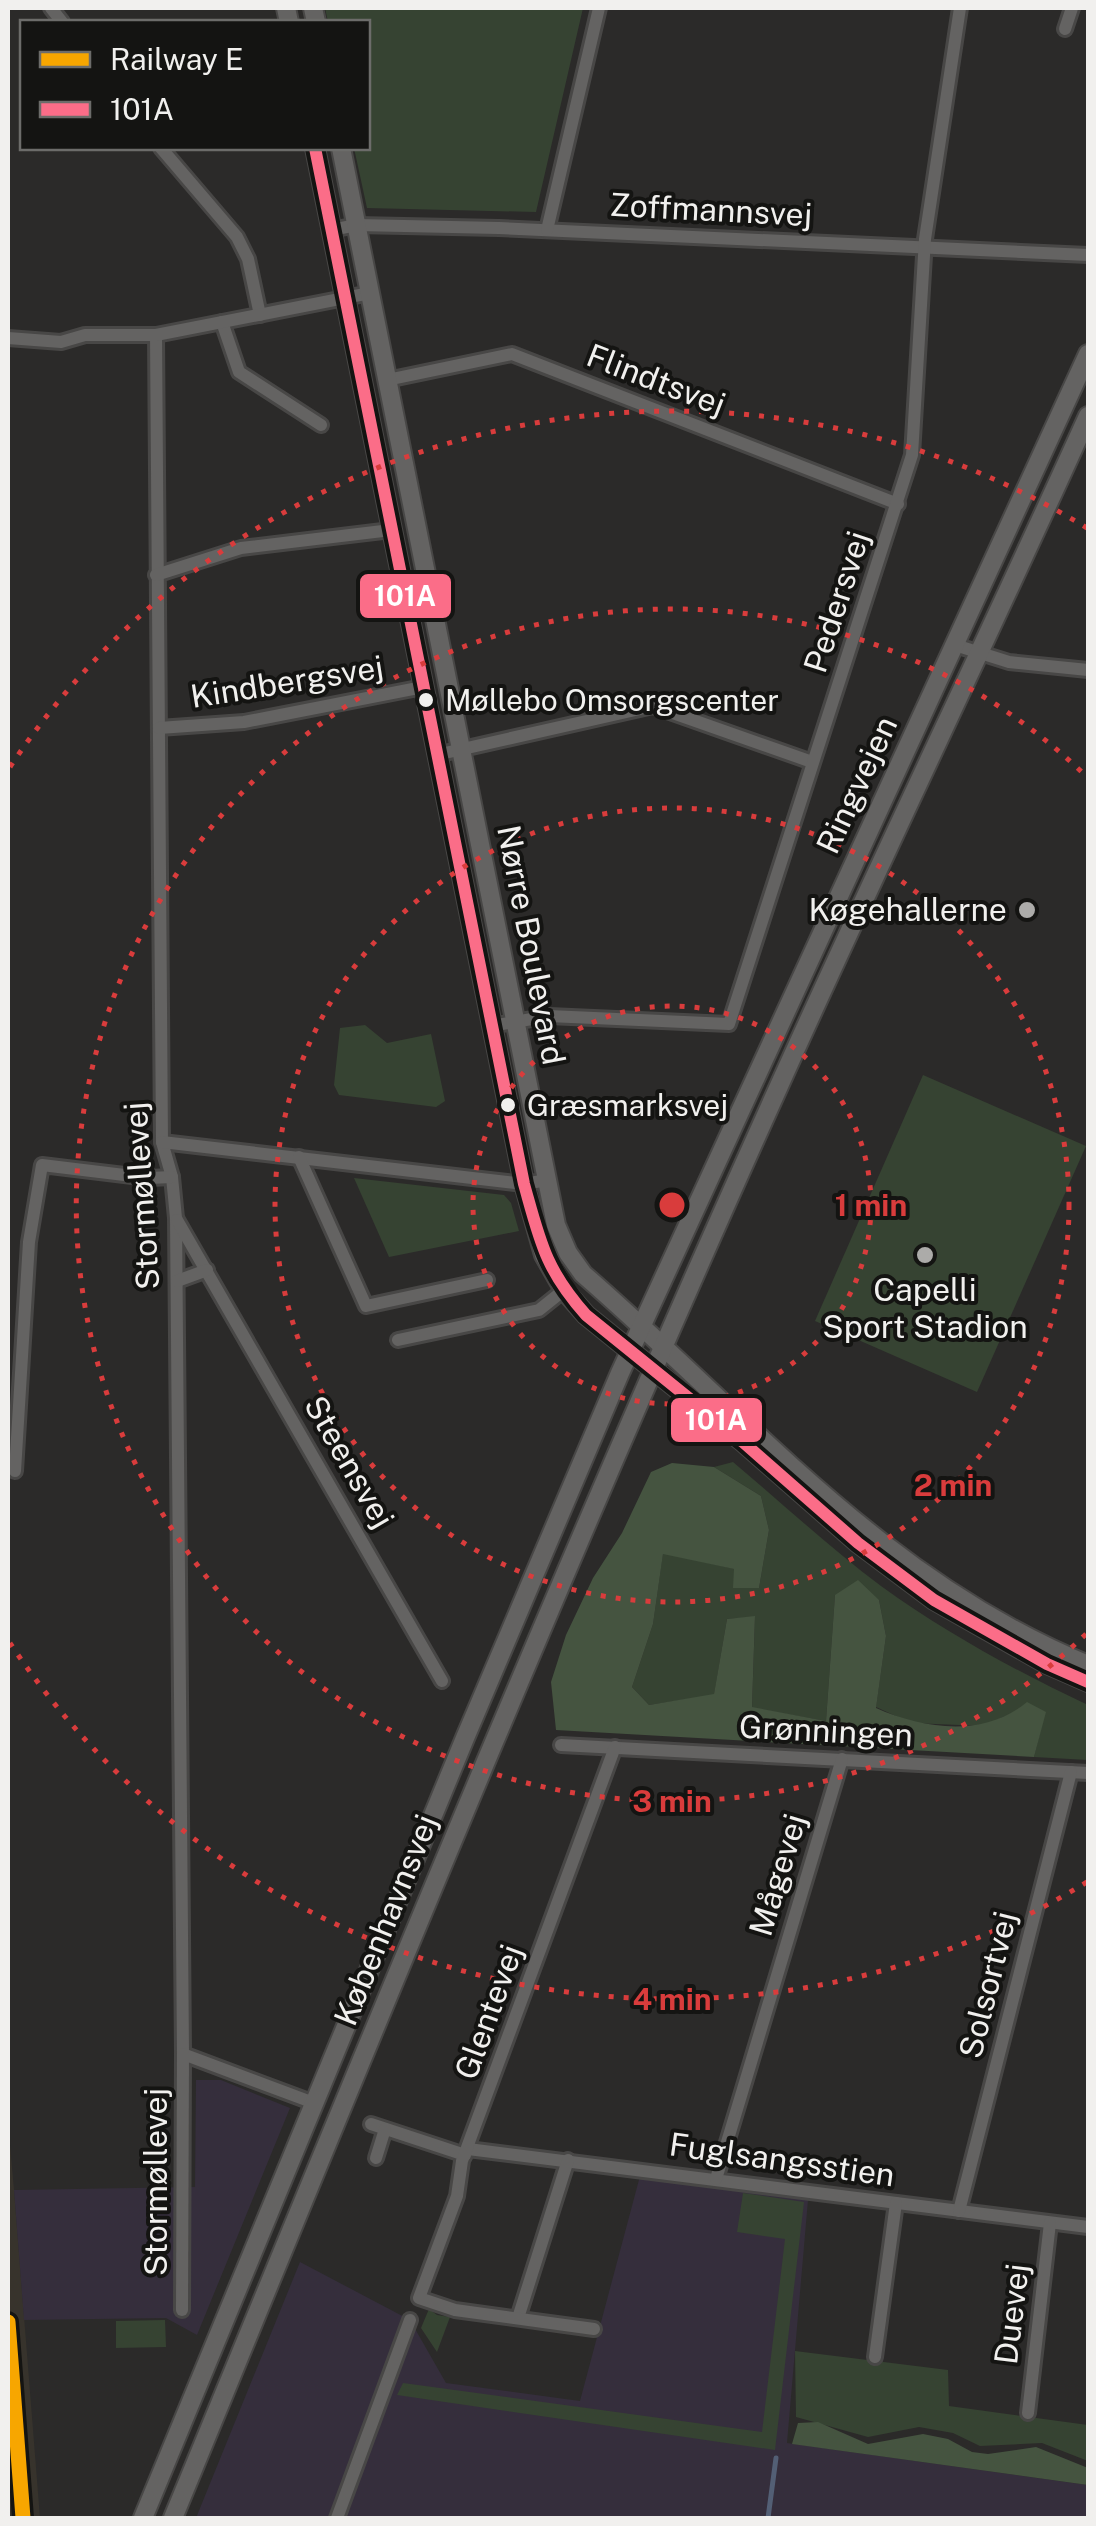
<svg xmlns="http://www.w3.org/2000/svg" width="1096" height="2526" viewBox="0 0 1096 2526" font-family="'Public Sans',sans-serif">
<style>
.built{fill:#37332c}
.industrial{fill:#352e3c}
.green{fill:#364332}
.forest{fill:#455440}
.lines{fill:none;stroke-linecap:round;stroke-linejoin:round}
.stream{stroke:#535f75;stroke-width:5}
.street-casing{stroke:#484746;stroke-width:18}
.secondary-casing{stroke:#484746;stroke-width:22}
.street{stroke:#646362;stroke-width:12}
.secondary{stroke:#646362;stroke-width:18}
.bus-1-casing{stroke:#141412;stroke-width:20}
.bus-1{stroke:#fb6d88;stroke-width:12}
.rail-1-casing{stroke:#141412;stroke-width:22}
.rail-1{stroke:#f7a600;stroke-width:15}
.ring{fill:none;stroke:#d93c3c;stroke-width:5;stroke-dasharray:5 10}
.bus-dot{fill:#f1f0ee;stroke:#141412;stroke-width:4}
.poi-dot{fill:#acaba9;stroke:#141412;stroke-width:4}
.labels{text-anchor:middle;stroke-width:8;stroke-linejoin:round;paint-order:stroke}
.bus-label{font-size:30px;fill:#f1f0ee;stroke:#141412;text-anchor:start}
.street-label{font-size:32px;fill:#f1f0ee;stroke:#141412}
.poi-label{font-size:32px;fill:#f1f0ee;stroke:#141412;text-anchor:end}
.centre{fill:#d93c3c;stroke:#141412;stroke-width:5}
.ring-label{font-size:30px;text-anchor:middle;font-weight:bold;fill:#d93c3c;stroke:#141412;stroke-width:8;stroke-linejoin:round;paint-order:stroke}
.line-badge{stroke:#141412;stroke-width:4}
.badge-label{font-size:28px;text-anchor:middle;font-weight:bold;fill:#fff}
</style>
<rect width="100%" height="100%" fill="#2b2a29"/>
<polygon class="built" points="8,2123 14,2190 40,2518 8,2518"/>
<g class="industrial">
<polygon points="196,2080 221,2080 290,2108 197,2335 166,2318 24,2320 14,2190 195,2187"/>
<polygon points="640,2176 808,2200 787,2443 1088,2485 1088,2518 196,2518 300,2262 410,2320 446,2383 580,2401"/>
</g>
<g class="green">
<polygon points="325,8 583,8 536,212 367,208 354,148 368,148 368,22 328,22"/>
<polygon points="365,1025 387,1043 431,1034 445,1101 436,1107 339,1095 334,1085 340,1028"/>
<polygon points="923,1075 1086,1146 977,1392 815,1321"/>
<polygon points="354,1178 504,1195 511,1203 519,1231 389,1257"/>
<path d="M733 1462C782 1503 830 1548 881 1586 946 1633 1016 1671 1088 1705V1760L1034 1757 1045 1712 1016 1711 984 1726 911 1723 876 1707 886 1636 879 1600 835 1595 826 1721 752 1708 755 1617 727 1619 714 1695 649 1705 632 1687 653 1624 663 1553 735 1569 759 1588 769 1530 761 1496 714 1467Z"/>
<polygon points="743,2193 804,2202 775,2450 397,2395 403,2383 762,2432 785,2239 737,2232"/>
<polygon points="429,2309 437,2315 450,2317 437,2352 421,2328"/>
<polygon points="165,2320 166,2347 116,2348 116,2321"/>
<polygon points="795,2351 948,2370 949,2406 1088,2425 1088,2461 1042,2443 980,2446 953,2433 919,2427 868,2437 796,2417"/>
</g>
<g class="forest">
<path d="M672 1463 714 1467 761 1496 769 1530 759 1588H733L734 1569 663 1554 653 1624 632 1687 649 1705 714 1694 727 1619 755 1616 752 1707 826 1721 835 1595 858 1580 879 1600 886 1636 876 1708C924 1729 984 1738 1027 1702L1046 1712 1034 1757 556 1730 551 1682 566 1635 593 1578 622 1533 651 1472Z"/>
<polygon points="818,2422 868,2444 923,2434 948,2439 972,2452 988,2454 1036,2447 1088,2468 1088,2485 792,2444 798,2423"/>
</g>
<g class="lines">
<polyline class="stream" points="768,2518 776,2458"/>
<g class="street-casing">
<g id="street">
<polyline points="51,8 62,22"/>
<polyline points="1065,29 1072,8"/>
<polyline points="161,148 237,237 248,259 260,315"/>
<polyline points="331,230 357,225 499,228 1088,255"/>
<polyline points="547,230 599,8"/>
<polyline points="222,322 239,372 321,425"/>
<polyline points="156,335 162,1142 172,1177 176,1218 183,2054 314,2103"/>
<polyline points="8,338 61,342 85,335 156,335 370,293"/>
<polyline points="387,380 512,354 898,504"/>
<polyline points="156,575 241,548 391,530"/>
<polyline points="955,645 1009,662 1088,670"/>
<polyline points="159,728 244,722 423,687"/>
<polyline points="436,755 653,706 812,762"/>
<polyline points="491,1026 549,1016 729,1024 912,455 925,239 960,8"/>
<polyline points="162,1142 524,1184 547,1180"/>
<polyline points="299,1157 366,1306 487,1280"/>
<polyline points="177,1220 442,1681"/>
<polyline points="177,1281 207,1270"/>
<polyline points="398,1340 539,1310 564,1290"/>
<polyline points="15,1471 29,1242 42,1165 149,1178 172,1177"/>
<polyline points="561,1745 1088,1773"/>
<polyline points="371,2124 465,2155"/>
<polyline points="468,2149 1088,2227"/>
<polyline points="376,2158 385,2129"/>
<polyline points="716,2179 842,1759"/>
<polyline points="959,2211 1071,1772"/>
<polyline points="182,2310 183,2054"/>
<polyline points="518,2318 568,2160"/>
<polyline points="594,2329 455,2310 419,2298 457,2196 462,2161 615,1747"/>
<polyline points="875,2357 896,2203"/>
<polyline points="1028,2413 1050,2223"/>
<polyline points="337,2518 410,2320"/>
</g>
</g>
<g class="secondary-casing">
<g id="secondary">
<polyline points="286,8 289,22"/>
<polyline points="313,8 316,22"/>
<polyline points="315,148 524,1184 544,1255 564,1290 586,1315 743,1442 858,1543 934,1600 1047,1664 1088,1682"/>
<path d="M341 148 556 1225 568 1253 583 1274C748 1417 881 1580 1088 1665"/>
<polyline points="143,2518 465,1738 620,1373 1088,354"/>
<path d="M173 2518C370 2039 566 1558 779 1086 880 861 987 640 1088 416"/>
</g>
</g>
<use href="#street" class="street"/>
<use href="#secondary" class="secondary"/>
<g class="bus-1-casing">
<path id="bus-1" d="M315 148 524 1184C540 1241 545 1269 586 1315L743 1442 858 1543 934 1600 1047 1664 1088 1682"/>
</g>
<use href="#bus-1" class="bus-1"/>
<g class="rail-1-casing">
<polyline id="rail-1" points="8,2322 23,2518"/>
</g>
<use href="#rail-1" class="rail-1"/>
</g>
<g class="ring">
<circle cx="672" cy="1205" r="199"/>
<circle cx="672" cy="1205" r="397"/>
<path d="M1086 1634A596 596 0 1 1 1086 776"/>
<path d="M1087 1882A794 794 0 0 1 10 1643M10 767A794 794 0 0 1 1087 528"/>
</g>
<g class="bus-dot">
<circle cx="426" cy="700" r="9"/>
<circle cx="508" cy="1105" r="9"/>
</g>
<g class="poi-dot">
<circle cx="1027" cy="910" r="10"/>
<circle cx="925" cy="1255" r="10"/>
</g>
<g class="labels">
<g class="bus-label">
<text x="445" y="711">Møllebo Omsorgscenter</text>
<text x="527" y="1116">Græsmarksvej</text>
</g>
<g class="street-label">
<text transform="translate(711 210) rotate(3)" y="11">Zoffmannsvej</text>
<text transform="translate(656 380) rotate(21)" y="11">Flindtsvej</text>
<text transform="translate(837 602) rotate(-72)" y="11">Pedersvej</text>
<text transform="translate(287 682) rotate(-9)" y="11">Kindbergsvej</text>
<text transform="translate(857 785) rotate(-65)" y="11">Ringvejen</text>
<text transform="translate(531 945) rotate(79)" y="11">Nørre Boulevard</text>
<text transform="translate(142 1196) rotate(-94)" y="11">Stormøllevej</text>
<text transform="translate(349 1462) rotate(60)" y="11">Steensvej</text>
<text transform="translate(826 1731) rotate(3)" y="11">Grønningen</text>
<text transform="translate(778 1875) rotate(-73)" y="11">Mågevej</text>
<text transform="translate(386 1920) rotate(-68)" y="11">Københavnsvej</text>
<text transform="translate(988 1985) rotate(-76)" y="11">Solsortvej</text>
<text transform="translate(489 2012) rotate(-70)" y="11">Glentevej</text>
<text transform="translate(782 2160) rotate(8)" y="11">Fuglsangsstien</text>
<text transform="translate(156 2182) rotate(-90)" y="11">Stormøllevej</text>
<text transform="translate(1012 2314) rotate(-83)" y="11">Duevej</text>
</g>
<g class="poi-label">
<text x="1007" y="921">Køgehallerne</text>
<text x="925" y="1301" text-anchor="middle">Capelli<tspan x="925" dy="37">Sport Stadion</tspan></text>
</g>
</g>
<circle cx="672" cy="1205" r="15" class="centre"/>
<g class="ring-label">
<text x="871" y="1216">1 min</text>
<text x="953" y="1496">2 min</text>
<text x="672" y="1812">3 min</text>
<text x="672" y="2010">4 min</text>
</g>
<g class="line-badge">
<rect x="358" y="572" width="95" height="48" rx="10" fill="#fb6d88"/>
<rect x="669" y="1396" width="95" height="48" rx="10" fill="#fb6d88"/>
</g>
<g class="badge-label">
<text x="405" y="606">101A</text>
<text x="716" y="1430">101A</text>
</g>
<rect width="1096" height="2526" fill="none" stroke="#f1f0ee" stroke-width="20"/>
<rect x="20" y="20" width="350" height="130" fill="#141412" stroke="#6c6c6a" stroke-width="2.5"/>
<rect x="40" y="52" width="50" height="15" fill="#f7a600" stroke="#6c6c6a" stroke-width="2.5"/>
<text x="110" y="70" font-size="30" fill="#f1f0ee">Railway E</text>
<rect x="40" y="102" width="50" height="15" fill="#fb6d88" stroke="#6c6c6a" stroke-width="2.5"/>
<text x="110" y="120" font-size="30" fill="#f1f0ee">101A</text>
</svg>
